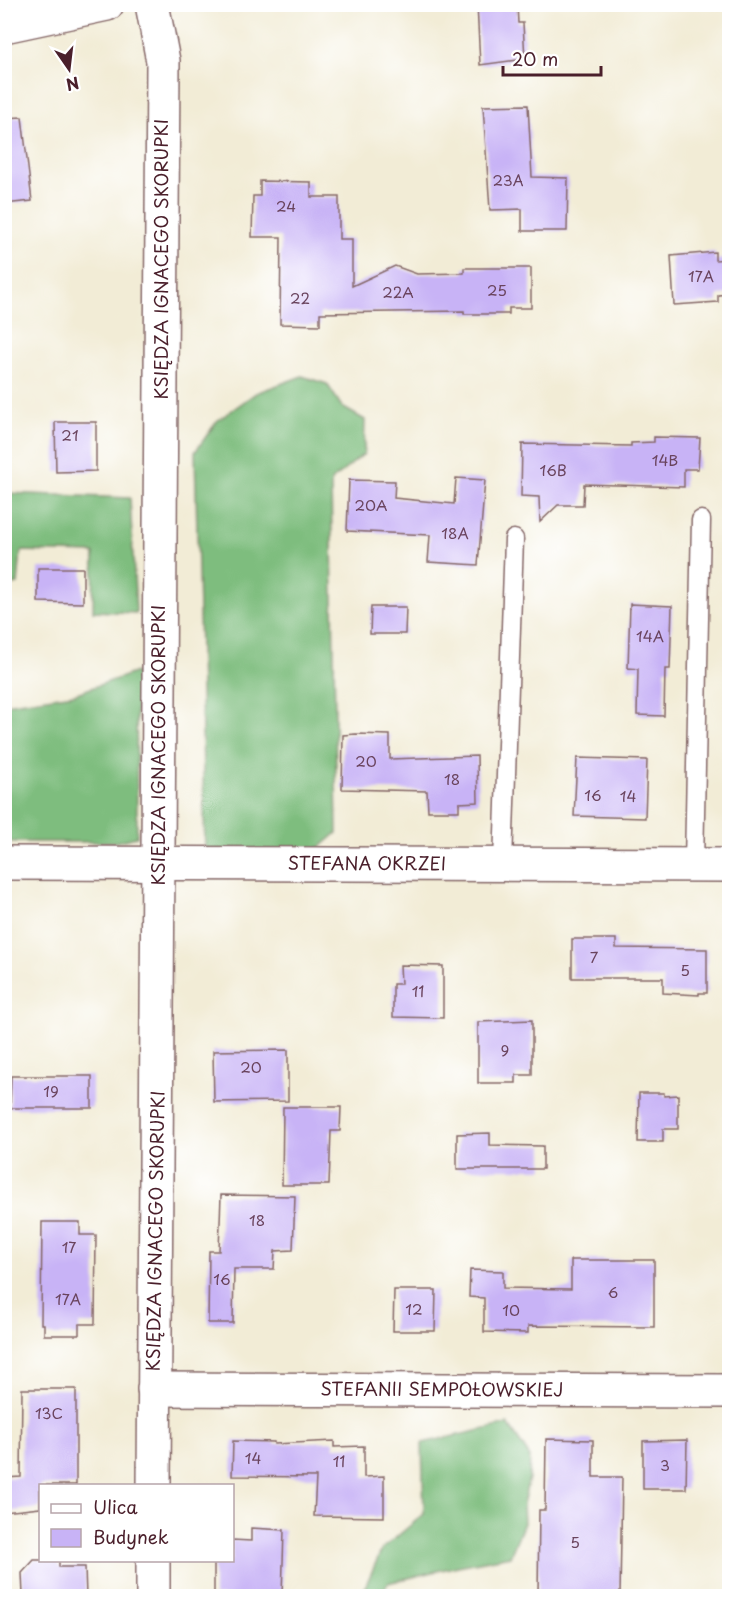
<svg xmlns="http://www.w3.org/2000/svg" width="734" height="1601" viewBox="0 0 734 1601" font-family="'Playpen Sans',sans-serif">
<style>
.forest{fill:#7ebd7e;stroke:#646e54;stroke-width:1.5}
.building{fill:#c8b3f6}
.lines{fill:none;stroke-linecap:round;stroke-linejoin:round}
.service-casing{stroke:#856767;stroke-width:21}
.minor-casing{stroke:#856767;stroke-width:36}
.service{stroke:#fff;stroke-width:18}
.minor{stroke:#fff;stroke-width:33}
.labels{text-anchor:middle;stroke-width:6;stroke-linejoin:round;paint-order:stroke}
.number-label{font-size:15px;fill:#6a445e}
.street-label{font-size:18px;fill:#4a1f2b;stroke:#fff}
</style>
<rect width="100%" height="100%" fill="#fff"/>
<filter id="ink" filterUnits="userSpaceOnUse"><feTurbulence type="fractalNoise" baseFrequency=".0167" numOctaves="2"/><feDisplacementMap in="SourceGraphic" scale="12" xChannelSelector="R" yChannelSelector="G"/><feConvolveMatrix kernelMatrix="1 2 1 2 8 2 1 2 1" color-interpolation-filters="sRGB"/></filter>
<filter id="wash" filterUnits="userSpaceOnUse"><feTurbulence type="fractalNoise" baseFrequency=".008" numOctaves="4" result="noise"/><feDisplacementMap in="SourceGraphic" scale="24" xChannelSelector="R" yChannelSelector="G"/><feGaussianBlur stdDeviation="1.35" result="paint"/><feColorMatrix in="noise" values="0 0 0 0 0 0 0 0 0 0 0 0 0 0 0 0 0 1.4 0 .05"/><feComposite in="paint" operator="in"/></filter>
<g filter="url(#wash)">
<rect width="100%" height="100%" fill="#f2ecd6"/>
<g class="forest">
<polygon points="302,376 327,384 342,407 365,420 364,454 331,481 337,833 316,851 205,851 195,452 217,421 256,393"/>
<polygon points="5,493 130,498 136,613 93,611 94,553 21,551 18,584 5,586"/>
<polygon points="136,672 137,837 116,842 5,842 5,704 74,694"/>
<polygon points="508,1424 530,1457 529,1478 523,1504 524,1523 510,1556 458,1566 388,1583 380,1596 361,1596 382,1549 424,1514 422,1443"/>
</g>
<g id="blocks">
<g class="building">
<polygon points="477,4 517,4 518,23 523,23 525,59 480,65"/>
<polygon points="528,105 532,177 568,178 567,231 522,231 522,209 490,210 483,106"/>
<polygon points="22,117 32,201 4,204 4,118"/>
<polygon points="260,181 311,182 311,197 339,197 339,239 352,239 352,286 395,266 417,274 464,273 464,268 531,268 531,308 509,308 509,314 464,314 464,311 320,313 320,325 280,324 281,237 252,237 253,196 260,196"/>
<polygon points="715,252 715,260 729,259 729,294 718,295 718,302 674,305 671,256"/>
<polygon points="55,422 96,422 96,471 56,472"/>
<polygon points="654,437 700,438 698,469 684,469 684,487 584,484 583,505 558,505 540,522 539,497 521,496 522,444 631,446 631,443 654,442"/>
<polygon points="456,478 485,480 478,565 428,562 430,535 347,531 349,480 395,481 394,498 454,504"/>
<polygon points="38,568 83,568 83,603 38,602"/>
<polygon points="630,604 672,606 670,669 665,669 664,716 637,715 638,669 628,668"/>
<polygon points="371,607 406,607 405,634 370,634"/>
<polygon points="356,734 390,735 390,759 477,756 478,802 459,803 459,811 428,811 427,791 342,789 343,735"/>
<polygon points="577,758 647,760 645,818 574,816"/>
<polygon points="572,939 616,939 616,948 707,949 707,993 699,993 699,995 663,993 663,978 572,978"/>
<polygon points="400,965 443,966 443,1018 393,1017 393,984 401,984"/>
<polygon points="532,1020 532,1075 516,1075 516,1083 478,1083 478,1022"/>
<polygon points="288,1050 288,1101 214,1102 213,1051"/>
<polygon points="11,1076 92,1076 92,1108 10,1108"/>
<polygon points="639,1093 664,1093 664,1096 678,1095 678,1129 663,1129 663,1142 638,1142"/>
<polygon points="283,1107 341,1107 340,1131 331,1131 329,1185 282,1185"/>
<polygon points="490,1133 490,1145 543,1146 543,1169 457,1169 457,1134"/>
<polygon points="221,1195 295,1196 293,1250 275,1251 274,1269 234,1269 233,1323 208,1323 209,1251 219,1251"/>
<polygon points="42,1222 80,1222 80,1235 96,1235 95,1324 79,1324 79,1335 44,1335 44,1324 41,1324"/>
<polygon points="571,1260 654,1260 654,1327 528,1326 528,1333 484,1332 484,1298 469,1297 470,1270 503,1271 503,1288 571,1289"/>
<polygon points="394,1290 436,1290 435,1331 393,1331"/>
<polygon points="22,1389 76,1389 76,1485 40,1485 40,1508 4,1512 4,1478 21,1477"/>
<polygon points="546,1439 593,1440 593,1477 622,1477 620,1596 538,1596 539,1510 545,1510"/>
<polygon points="687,1440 686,1489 643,1489 643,1441"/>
<polygon points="233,1441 274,1442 274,1444 334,1441 334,1447 364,1446 364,1477 384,1476 384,1517 314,1516 316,1477 232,1476"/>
<polygon points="251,1528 284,1530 282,1596 214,1596 214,1560 232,1560 232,1540 251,1541"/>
<polygon points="34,1560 59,1560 59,1567 85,1567 86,1596 23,1596 22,1573"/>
</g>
</g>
</g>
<g filter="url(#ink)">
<use href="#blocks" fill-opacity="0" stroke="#856767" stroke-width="1.5"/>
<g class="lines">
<g class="service-casing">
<g id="service">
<polyline points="503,863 514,539"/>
<polyline points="694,864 701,520"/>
</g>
</g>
<g class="minor-casing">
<g id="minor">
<polyline points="152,4 163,61 154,1486"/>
<polyline points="4,26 107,4"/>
<path id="s1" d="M4 863 730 865"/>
<path id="s2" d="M154 1389 730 1391"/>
<polyline points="153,1596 153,1560"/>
</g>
</g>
<use href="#service" class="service"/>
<use href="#minor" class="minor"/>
</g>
</g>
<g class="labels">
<g class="number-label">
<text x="508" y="186">23A</text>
<text x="286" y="212">24</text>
<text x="701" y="282">17A</text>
<text x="497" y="296">25</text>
<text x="398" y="298">22A</text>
<text x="300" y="304">22</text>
<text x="70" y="441">21</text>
<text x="665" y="466">14B</text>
<text x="553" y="476">16B</text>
<text x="371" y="511">20A</text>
<text x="455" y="539">18A</text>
<text x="650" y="642">14A</text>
<text x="366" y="767">20</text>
<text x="452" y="785">18</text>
<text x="593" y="801">16</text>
<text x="628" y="802">14</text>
<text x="594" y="963">7</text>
<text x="685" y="976">5</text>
<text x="418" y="997">11</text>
<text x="505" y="1056">9</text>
<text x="251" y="1073">20</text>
<text x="51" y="1097">19</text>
<text x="257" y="1226">18</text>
<text x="69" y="1253">17</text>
<text x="222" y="1285">16</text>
<text x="613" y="1298">6</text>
<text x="68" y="1305">17A</text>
<text x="414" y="1315">12</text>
<text x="511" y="1316">10</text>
<text x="49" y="1419">13C</text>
<text x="253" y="1464">14</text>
<text x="339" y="1467">11</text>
<text x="665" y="1471">3</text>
<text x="575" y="1548">5</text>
</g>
<g class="street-label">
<text transform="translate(162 259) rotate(-90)" y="6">KSIĘDZA IGNACEGO SKORUPKI</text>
<text transform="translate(159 745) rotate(-90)" y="6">KSIĘDZA IGNACEGO SKORUPKI</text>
<text dy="6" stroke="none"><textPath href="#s1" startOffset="363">STEFANA OKRZEI</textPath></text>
<text transform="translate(156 1231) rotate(-89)" y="6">KSIĘDZA IGNACEGO SKORUPKI</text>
<text dy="6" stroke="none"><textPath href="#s2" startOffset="288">STEFANII SEMPOŁOWSKIEJ</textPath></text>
</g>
</g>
<rect width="734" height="1601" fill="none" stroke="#fff" stroke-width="24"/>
<rect x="39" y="1484" width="195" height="78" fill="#ffffff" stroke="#b7a5aa" stroke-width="1.5"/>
<rect x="51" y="1504" width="30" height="9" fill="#ffffff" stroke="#b7a5aa" stroke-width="1.5"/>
<text x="93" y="1514" font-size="18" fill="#4a1f2b">Ulica</text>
<rect x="51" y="1529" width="30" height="18" fill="#c8b3f6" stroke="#b7a5aa" stroke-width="1.5"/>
<text x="93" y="1544" font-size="18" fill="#4a1f2b">Budynek</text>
<g transform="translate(69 69) rotate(166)" stroke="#ffffff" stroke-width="4.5" paint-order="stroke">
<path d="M0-4.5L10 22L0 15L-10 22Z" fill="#4a1f2b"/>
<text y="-9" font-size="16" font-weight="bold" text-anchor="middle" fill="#4a1f2b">N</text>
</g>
<path d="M503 66v9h98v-9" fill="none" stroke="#4a1f2b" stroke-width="3"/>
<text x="512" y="66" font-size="18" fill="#4a1f2b" stroke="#ffffff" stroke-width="4.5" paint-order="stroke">20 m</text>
</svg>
